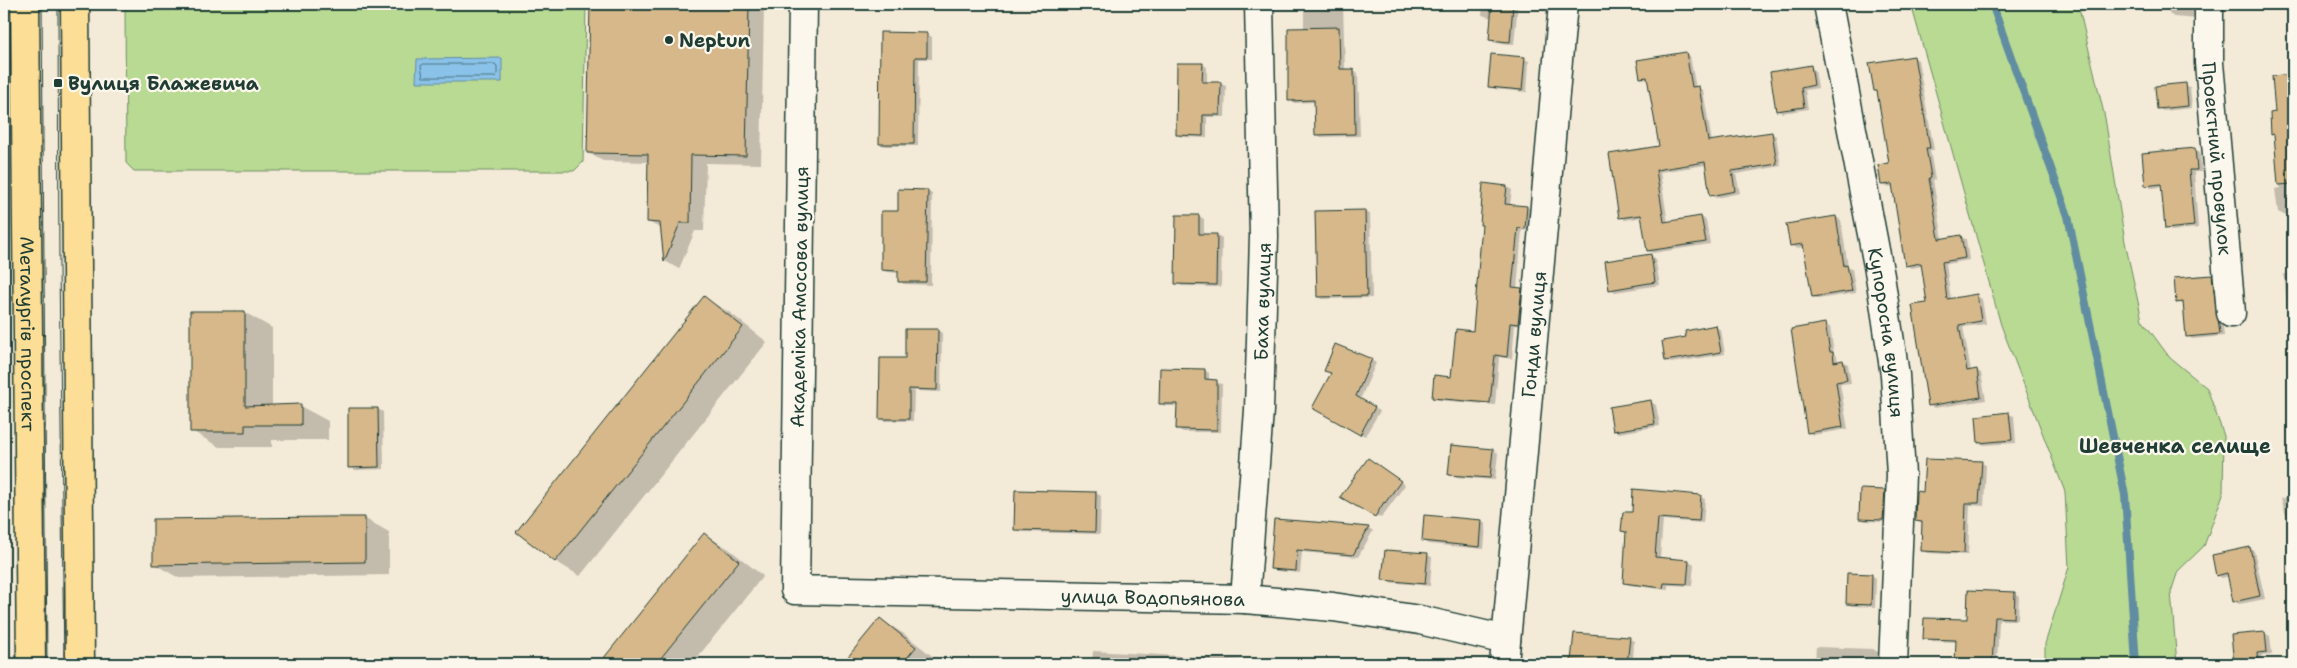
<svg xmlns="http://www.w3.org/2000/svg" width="2297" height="668" viewBox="0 0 2297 668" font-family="'Shantell Sans',sans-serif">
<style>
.green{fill:#b9da93;stroke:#6c8c64}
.water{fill:#8bc2e9;stroke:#608da1}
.shadow{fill:#0003}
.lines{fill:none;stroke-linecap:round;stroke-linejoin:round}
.shore{stroke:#4a727c;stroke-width:1}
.stream{stroke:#608da1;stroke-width:8}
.building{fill:#d6b88a;stroke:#1f3d34}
.minor-casing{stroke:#1f3d34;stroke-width:31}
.major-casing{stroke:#1f3d34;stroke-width:31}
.minor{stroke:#fbf7ec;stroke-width:28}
.major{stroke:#fcde96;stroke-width:28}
.tram{stroke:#1f3d34;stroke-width:1}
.poi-dot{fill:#1f3d34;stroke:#fbf7ec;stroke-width:2}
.labels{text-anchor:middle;stroke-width:4.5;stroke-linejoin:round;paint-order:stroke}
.poi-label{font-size:19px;font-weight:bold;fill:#1f3d34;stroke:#fbf7ec;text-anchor:start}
.street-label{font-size:19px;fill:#1f3d34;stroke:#fbf7ec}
.neighbourhood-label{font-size:20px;font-weight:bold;fill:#1f3d34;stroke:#fbf7ec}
</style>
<rect width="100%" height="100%" fill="#f4ead8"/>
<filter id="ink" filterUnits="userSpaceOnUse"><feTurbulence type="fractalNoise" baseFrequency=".02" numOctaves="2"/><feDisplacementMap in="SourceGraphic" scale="10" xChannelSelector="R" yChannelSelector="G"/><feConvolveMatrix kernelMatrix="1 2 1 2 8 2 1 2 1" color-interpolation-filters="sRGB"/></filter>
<g filter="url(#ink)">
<g class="green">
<polygon points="125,4 586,4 583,162 574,171 134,171 126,163"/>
<polygon points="1911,4 2078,4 2105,118 2125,242 2142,320 2170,358 2207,388 2224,436 2223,494 2204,546 2178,571 2171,592 2177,664 2045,664 2045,644 2069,567 2065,492 2001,325"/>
</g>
<polygon class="water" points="502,58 502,82 416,82 417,59"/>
<g class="shadow">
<polygon points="591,4 764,4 761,164 706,163 704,231 695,231 679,269 665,261 662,229 648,222 649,162 603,161 588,153"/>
<polygon points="1304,4 1343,4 1345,70 1354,70 1358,73 1360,136 1321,137 1316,134 1315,102 1295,103 1290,100 1304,29"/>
<polygon points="1483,4 1518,4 1514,44 1495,43 1490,40 1492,18 1482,15"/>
<polygon points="2170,4 2198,4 2198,19 2174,17 2169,14"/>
<polygon points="881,33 927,34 932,37 932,59 919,59 918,146 885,146 880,143"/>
<polygon points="1686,53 1690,56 1696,88 1703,90 1712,142 1771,133 1776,136 1781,166 1736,174 1740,193 1716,198 1711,195 1706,165 1660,172 1668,223 1701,217 1706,220 1710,244 1653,253 1648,251 1643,217 1625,220 1621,217 1660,147 1649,80 1641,78"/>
<polygon points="1913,57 1918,60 1934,150 1930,150 1935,180 1933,180 1943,240 1961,237 1966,239 1969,260 1946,264 1951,300 1977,296 1982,299 1986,324 1963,327 1971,371 1976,370 1981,373 1986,400 1934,408 1929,405 1929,304 1923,266 1911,268 1906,265 1894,186 1887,187 1882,185 1890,164 1878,93 1875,91"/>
<polygon points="1524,59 1529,61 1527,92 1494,89 1490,86"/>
<polygon points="1202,64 1207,67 1207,83 1221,84 1226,86 1225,117 1207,117 1207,138 1182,137 1177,135"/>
<polygon points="1810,67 1815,70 1818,88 1805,90 1808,109 1782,113 1777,110"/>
<polygon points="2293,75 2293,214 2282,214 2278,212 2275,189 2280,188 2275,136 2273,134 2276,113 2273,77"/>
<polygon points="2185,85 2190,87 2192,108 2163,111 2158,108"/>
<polygon points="2195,149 2200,152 2202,172 2194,172 2198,228 2171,231 2166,228 2162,187 2151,188 2147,185 2144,154"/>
<polygon points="1507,187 1512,190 1510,205 1527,207 1532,210 1529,231 1522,230 1517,289 1526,292 1523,326 1515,325 1512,359 1499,357 1495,405 1438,400 1433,398 1452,378 1474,332"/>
<polygon points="927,191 932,194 931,285 904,284 899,281 899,273 887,272 882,270 900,212"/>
<polygon points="1365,212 1370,214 1372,298 1323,299 1318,296"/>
<polygon points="1199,216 1204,219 1204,235 1217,235 1222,238 1221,287 1182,286 1177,284"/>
<polygon points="1836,217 1841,220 1848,267 1852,269 1856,293 1818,299 1813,297 1804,247 1796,248 1791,245"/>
<polygon points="1650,255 1655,258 1660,285 1615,292 1611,289"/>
<polygon points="2293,273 2293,310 2292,311 2287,308 2284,274"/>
<polygon points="2212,276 2217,279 2224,336 2192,339 2187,336 2185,305 2177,302"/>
<polygon points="704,298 729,312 767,342 580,576 555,561"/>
<polygon points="244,312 272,328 272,406 300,406 328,421 328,440 272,440 272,447 219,447 192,431"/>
<polygon points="1825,325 1830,327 1834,354 1837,356 1838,362 1843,361 1848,364 1851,383 1840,384 1848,429 1813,435 1808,432"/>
<polygon points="1716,327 1721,330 1725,354 1671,363 1666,360 1688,338"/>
<polygon points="937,330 942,333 941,392 914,391 913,421 885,421 880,418 906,360"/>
<polygon points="1371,360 1376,363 1360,400 1380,411 1365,436 1313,408 1332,373"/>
<polygon points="1204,370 1209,373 1209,381 1222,384 1221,432 1183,432 1178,429 1178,406 1165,406 1160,403"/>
<polygon points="1651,402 1656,405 1660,426 1619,433 1614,430"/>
<polygon points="378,409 383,412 384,469 355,470 350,467"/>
<polygon points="2009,414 2014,416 2016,443 1984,445 1980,443"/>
<polygon points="1493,450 1498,453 1495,480 1454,477 1449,474"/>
<polygon points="1373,463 1405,485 1381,518 1342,497"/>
<polygon points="1981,463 1986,465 1984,506 1970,505 1968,555 1927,553 1922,550 1923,524 1916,521 1925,493"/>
<polygon points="1884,491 1889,494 1888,522 1865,521 1860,518"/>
<polygon points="1016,492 1096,493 1101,496 1100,534 1020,532 1015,529"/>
<polygon points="2293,495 2293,521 2292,522 2287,519 2281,499"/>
<polygon points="1700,497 1705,499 1703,523 1663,520 1660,558 1689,561 1694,564 1692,586 1668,585 1668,590 1629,585 1624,582 1628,534 1622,531"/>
<polygon points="364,518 389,532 389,575 179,578 154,564"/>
<polygon points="1275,521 1369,528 1373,531 1358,557 1302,552 1300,573 1276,571 1271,568"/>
<polygon points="1482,521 1486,524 1484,549 1428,544 1423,541"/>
<polygon points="705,535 729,549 763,576 692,664 601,664"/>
<polygon points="2250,548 2254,551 2265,599 2239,604 2234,601 2229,576 2222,578 2217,575"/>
<polygon points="1427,555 1432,557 1430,586 1388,582 1384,580"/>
<polygon points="1871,575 1876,578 1875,607 1852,606 1847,604"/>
<polygon points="2014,594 2019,596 2018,620 1999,620 1997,664 1957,664 1958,642 1929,641 1924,638 1968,620"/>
<polygon points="880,619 904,634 940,662 938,664 844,664"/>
<polygon points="2265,633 2270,636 2272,654 2262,655 2262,664 2235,664 2232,636"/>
<polygon points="1629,639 1634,641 1633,660 1691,664 1599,664 1577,663 1573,660"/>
<polygon points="1816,647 1873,649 1878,652 1877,664 1815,664"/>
<polygon points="1093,651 1316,664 1092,664"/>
</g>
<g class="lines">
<polygon class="shore" points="424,64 495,64 497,66 497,75 495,77 423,77 421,66"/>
<polyline class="stream" points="1992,4 2068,216 2125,495 2136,664"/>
</g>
<g class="building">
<polygon points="590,4 749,4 746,156 691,155 690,223 680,223 664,262 660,223 647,222 648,154 587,153"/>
<polygon points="1492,4 1513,4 1510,42 1489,40"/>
<polygon points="1339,27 1340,69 1354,69 1355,134 1315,135 1314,100 1288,101 1288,28"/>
<polygon points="880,32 927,33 927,57 915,57 914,144 879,144"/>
<polygon points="1686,52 1692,87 1699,86 1708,141 1772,132 1777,164 1732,171 1735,191 1710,196 1705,162 1656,170 1664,222 1701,216 1706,242 1647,251 1641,215 1619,218 1609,154 1659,146 1647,77 1640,78 1637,60"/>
<polygon points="1491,54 1525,57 1522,90 1488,87"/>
<polygon points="1914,56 1930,148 1926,148 1931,177 1929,178 1939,239 1961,235 1965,258 1942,262 1947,299 1977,294 1981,321 1959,325 1967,371 1977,369 1981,397 1928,406 1912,305 1927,303 1921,263 1905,266 1892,184 1881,185 1878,165 1889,163 1877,91 1874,91 1869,63"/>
<polygon points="1177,63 1203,63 1202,82 1221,82 1220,115 1203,115 1203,136 1176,135"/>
<polygon points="1811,65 1814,85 1801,88 1804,107 1776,111 1770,72"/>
<polygon points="2293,74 2293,184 2278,185 2274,134 2271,135 2270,113 2275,112 2272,76"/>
<polygon points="2186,83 2188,106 2157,109 2155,86"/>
<polygon points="2195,148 2197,170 2189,170 2194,226 2165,229 2161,184 2145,186 2142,153"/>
<polygon points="1483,183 1507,186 1505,204 1527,206 1525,229 1518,228 1512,287 1522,288 1518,324 1510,323 1507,357 1495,355 1490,403 1432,398 1434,375 1451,377 1456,329 1473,331 1482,225 1480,225"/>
<polygon points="898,189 928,190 926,282 898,282 898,271 881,270 881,211 898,211"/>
<polygon points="1365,210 1367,296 1317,297 1315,211"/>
<polygon points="1176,215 1199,215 1199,234 1217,234 1216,285 1175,284"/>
<polygon points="1836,216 1844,266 1847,265 1852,291 1812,297 1803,244 1790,246 1786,224"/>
<polygon points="1651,254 1655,282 1609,290 1605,261"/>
<polygon points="2212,275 2220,334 2186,337 2183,302 2176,303 2174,278"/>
<polygon points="704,296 743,327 555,562 516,532"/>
<polygon points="190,311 245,311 245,406 301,404 301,425 245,425 245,432 190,432"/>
<polygon points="1825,323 1830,352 1833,352 1834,362 1843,360 1847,380 1836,382 1843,427 1807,433 1791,329"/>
<polygon points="1716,325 1721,352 1665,361 1662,341 1686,337 1685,331"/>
<polygon points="905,329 938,329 937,390 909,389 909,419 879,419 880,358 905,358"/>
<polygon points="1335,344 1372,359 1356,396 1375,407 1360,435 1312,408 1331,373 1324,371"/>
<polygon points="1160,368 1205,369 1205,379 1217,380 1217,430 1176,429 1177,404 1159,404"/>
<polygon points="1651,400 1655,424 1613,431 1609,407"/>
<polygon points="348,408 378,408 379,467 348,468"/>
<polygon points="2009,412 2012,440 1978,443 1976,416"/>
<polygon points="1451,445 1493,449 1490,478 1448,475"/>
<polygon points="1368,458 1401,481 1385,503 1384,502 1375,517 1340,497"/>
<polygon points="1925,459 1982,461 1979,503 1966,503 1964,553 1921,551 1922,522 1915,521 1916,491 1923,492"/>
<polygon points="1633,489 1701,495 1699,521 1658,518 1655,557 1689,560 1687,584 1664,583 1663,588 1623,583 1626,532 1621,531 1623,512 1632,512"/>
<polygon points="1860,489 1885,490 1883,520 1859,519"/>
<polygon points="1015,490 1096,492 1095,532 1014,530"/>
<polygon points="1424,515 1482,520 1480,547 1422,541"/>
<polygon points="329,517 365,517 365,562 153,565 153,519"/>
<polygon points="1274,519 1315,522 1369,527 1353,555 1297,550 1296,571 1270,569"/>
<polygon points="704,533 739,561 656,664 599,664"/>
<polygon points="2250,547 2260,596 2233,602 2227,573 2216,576 2212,555"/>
<polygon points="1385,550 1428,553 1425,584 1382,580"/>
<polygon points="1847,573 1872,574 1871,605 1846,604"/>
<polygon points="1968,590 2015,592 2014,618 1995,617 1992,664 1955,664 1956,640 1923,639 1924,618 1967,619"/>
<polygon points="880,618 916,647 902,664 842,664"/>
<polygon points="2265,632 2267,652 2257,653 2258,664 2234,664 2231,635"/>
<polygon points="1574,633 1630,637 1627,664 1571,661"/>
</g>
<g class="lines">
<g class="minor-casing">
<g id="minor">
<path id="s1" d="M803 4 795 590 1245 599 1333 607 1420 620 1506 640"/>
<path id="s2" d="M1828 4 1880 276 1895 375 1901 475 1893 664"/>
<path id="s3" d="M2209 4V63L2231 313"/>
<path id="s4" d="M1245 599 1259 410 1264 236 1259 4"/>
<path id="s5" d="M1504 664 1563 4"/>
</g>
</g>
<g class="major-casing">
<g id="major">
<path id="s6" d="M25 4 31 664"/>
<polyline points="75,4 80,664"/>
</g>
</g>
<use href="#minor" class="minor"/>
<use href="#major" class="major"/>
<g class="tram">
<polyline points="42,4 47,664"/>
<polyline points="58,4 59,266 64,664"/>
</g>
</g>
</g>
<g class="poi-dot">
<circle cx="669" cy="40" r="5"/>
<rect x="53" y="78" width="10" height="10" rx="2.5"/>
</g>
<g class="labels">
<g class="poi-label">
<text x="679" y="47">Neptun</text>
<text x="68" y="90">Вулиця Блажевича</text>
</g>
<g class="street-label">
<text dy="7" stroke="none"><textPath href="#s3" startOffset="155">Проектний провулок</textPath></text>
<text transform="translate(799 297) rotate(-89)" y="7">Академіка Амосова вулиця</text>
<text dy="7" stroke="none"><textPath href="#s4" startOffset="298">Баха вулиця</textPath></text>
<text dy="7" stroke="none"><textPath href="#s2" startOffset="334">Купоросна вулиця</textPath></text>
<text dy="7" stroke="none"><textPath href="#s6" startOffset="330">Металургів проспект</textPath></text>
<text dy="7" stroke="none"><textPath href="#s5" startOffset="331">Гонди вулиця</textPath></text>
<text dy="7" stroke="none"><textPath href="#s1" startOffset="944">улица Водопьянова</textPath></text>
</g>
<g class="neighbourhood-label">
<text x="2175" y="453">Шевченка селище</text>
</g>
</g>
<rect width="2297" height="668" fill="none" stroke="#fbf7ec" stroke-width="20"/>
<rect x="10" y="10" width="2277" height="648" fill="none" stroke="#1f3d34" stroke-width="2" filter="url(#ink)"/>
</svg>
